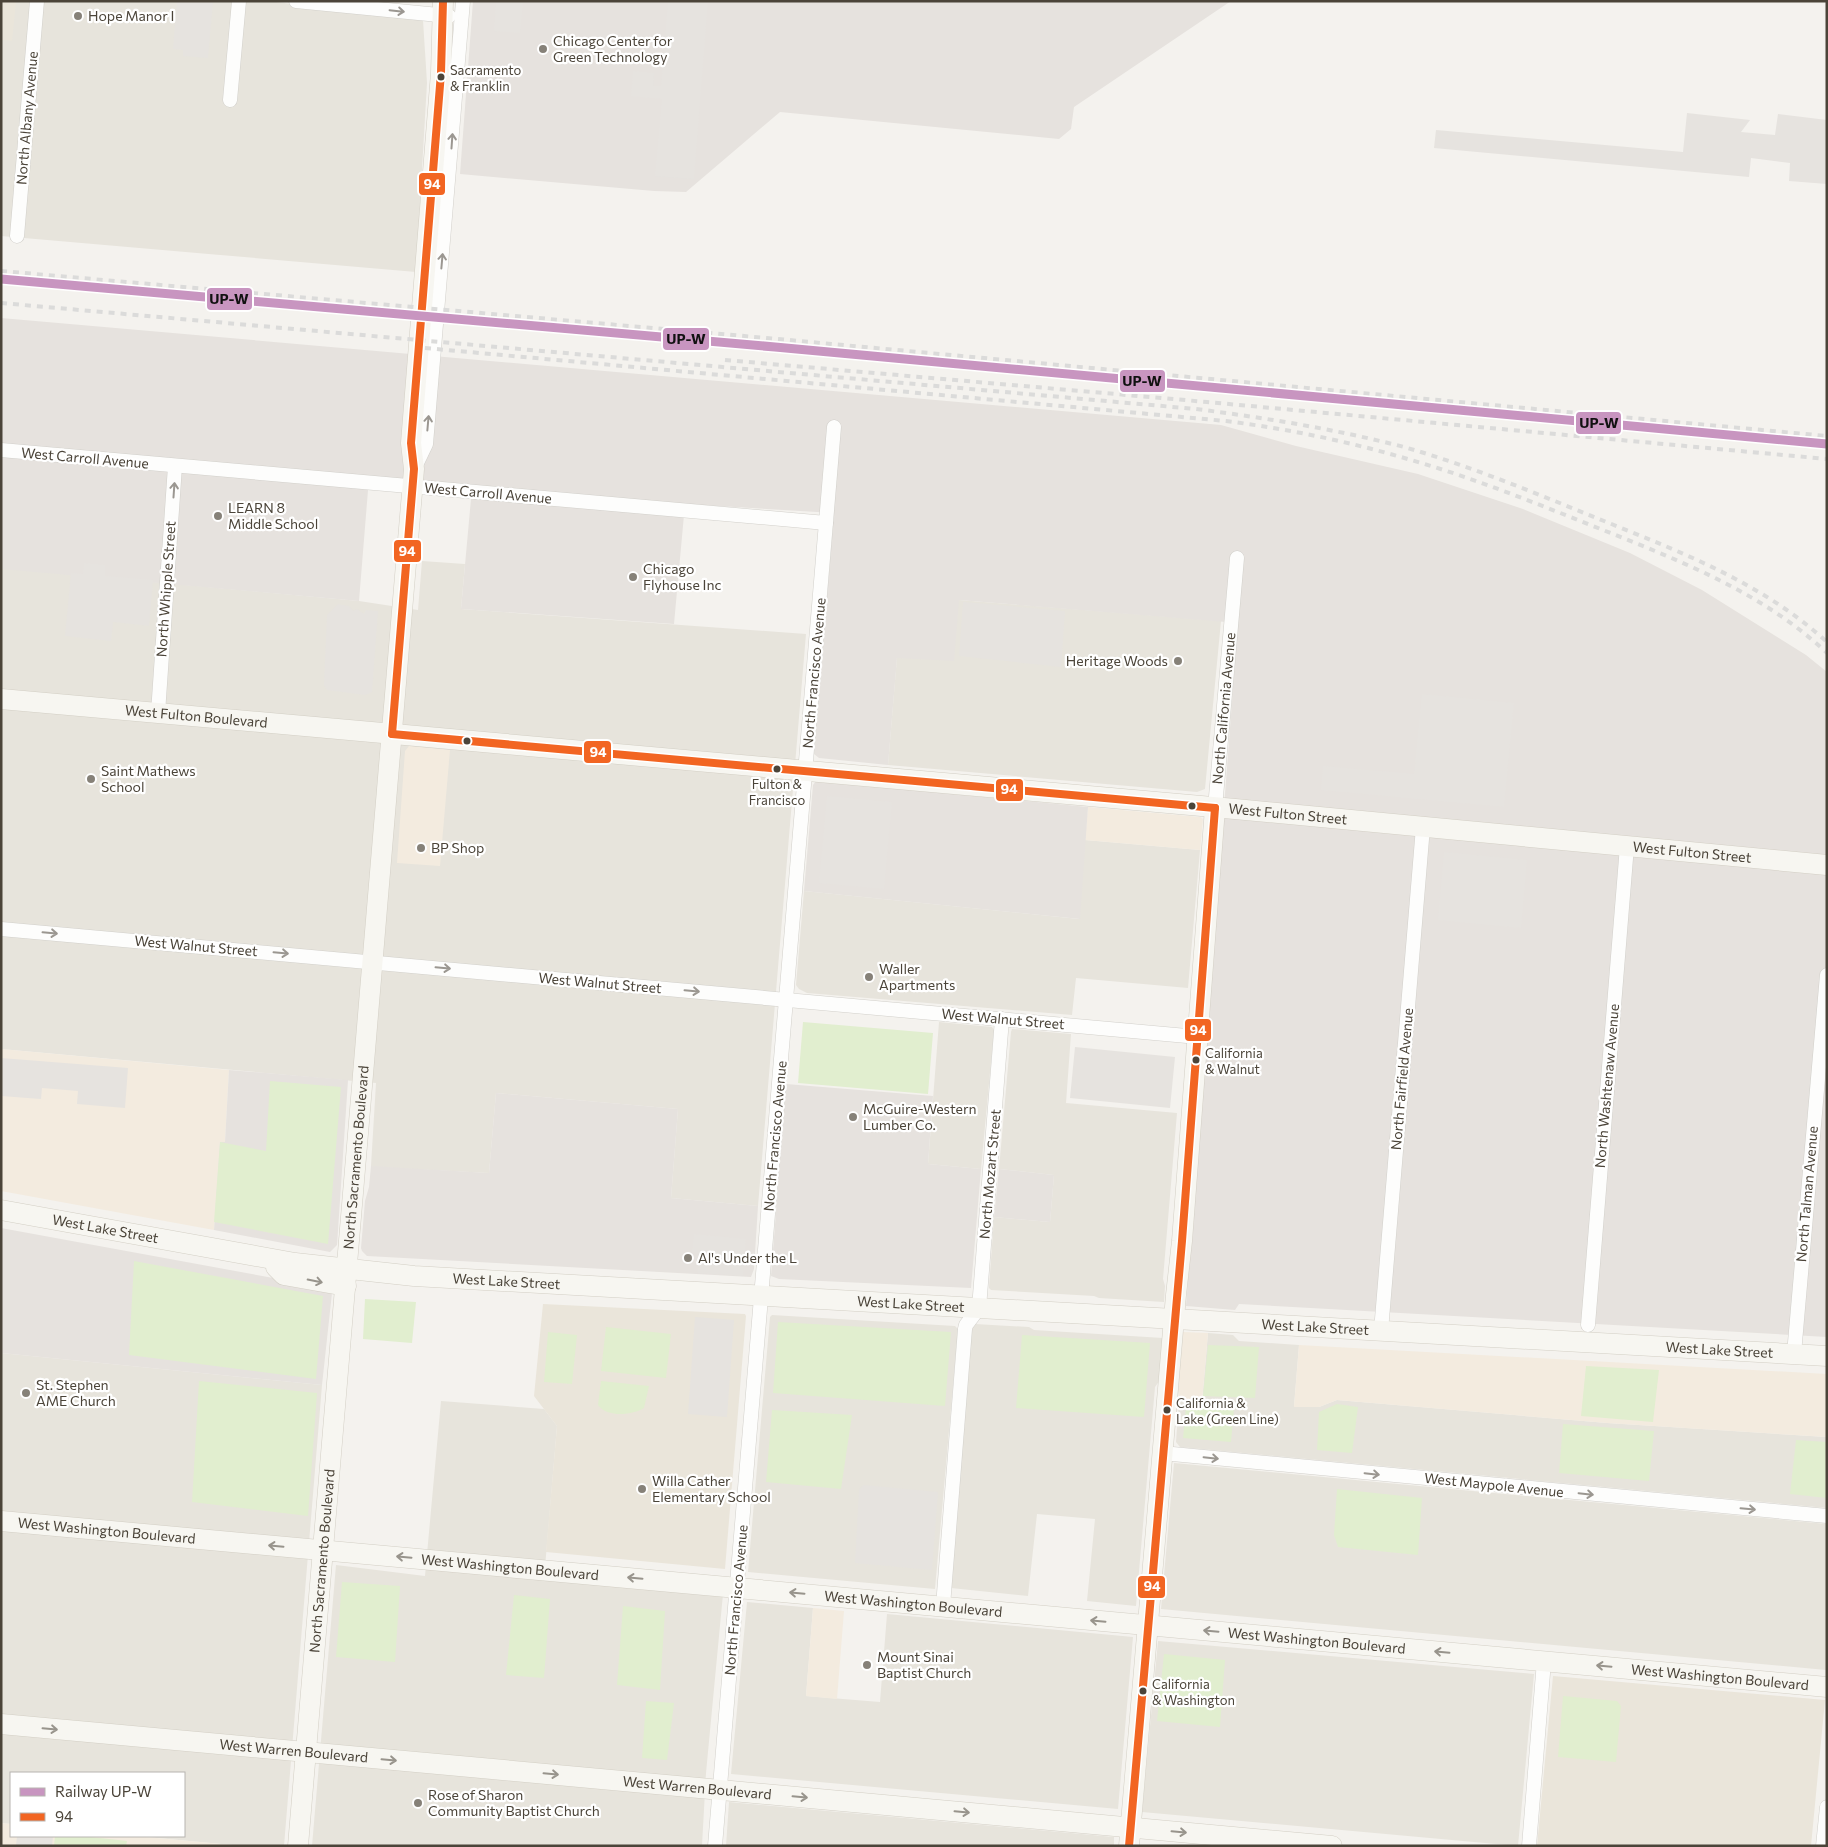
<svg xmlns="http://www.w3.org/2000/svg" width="1828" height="1847" viewBox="0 0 1828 1847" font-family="Commissioner,sans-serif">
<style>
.residential{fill:#e7e4dc}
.commercial{fill:#f3ebdf}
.industrial{fill:#e6e2de}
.education{fill:#eae5da}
.green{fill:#e1eecf}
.parking{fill:#e6e3df}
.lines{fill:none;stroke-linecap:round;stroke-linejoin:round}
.street-casing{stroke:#d2d0cb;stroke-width:15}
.secondary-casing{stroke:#d3cfc5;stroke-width:21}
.street{stroke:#fdfdfc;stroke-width:14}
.secondary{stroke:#f7f6f1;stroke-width:20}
.rail{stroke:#dbdbda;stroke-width:4;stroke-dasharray:6 6;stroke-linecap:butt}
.bus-1-casing{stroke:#fff;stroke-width:11}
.bus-1{stroke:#f26522;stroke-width:8}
.rail-1-casing{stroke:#fff;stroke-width:12}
.rail-1{stroke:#c895c0;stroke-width:9}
.oneway{stroke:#9b9791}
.oneway2{stroke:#98948c}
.poi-dot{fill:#868178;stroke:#fff;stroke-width:2}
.bus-dot{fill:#4b4439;stroke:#fff;stroke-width:2}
.labels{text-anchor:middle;stroke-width:4.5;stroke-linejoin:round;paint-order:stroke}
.bus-label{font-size:13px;fill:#4b4439;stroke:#fff;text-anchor:start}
.poi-label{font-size:14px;fill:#4b4439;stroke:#fff;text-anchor:start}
.street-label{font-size:14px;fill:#4b4439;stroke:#fff}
.line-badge{stroke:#fff;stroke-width:2}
.badge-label{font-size:14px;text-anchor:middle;font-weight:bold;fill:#fff}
.pale-badge-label{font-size:14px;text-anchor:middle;font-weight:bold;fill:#111}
</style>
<rect width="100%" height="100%" fill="#f4f2ee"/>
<g class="residential">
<polygon points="1,1 268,1 423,20 427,83 416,272 1,236"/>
<polygon points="422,561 465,564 461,609 806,634 758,1206 671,1198 678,1109 496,1093 489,1173 374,1167 371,1166 376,1083 1,1049 1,568 359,601 418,610"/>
<polygon points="959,600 1221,621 1205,789 1197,792 888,765 897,657"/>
<polygon points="1085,840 1200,850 1188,988 1076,978 1072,1015 807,993 799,989 796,985 804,891 1079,919"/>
<polygon points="939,1022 992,1027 994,1030 981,1169 928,1164"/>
<polygon points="1012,1029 1071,1034 1066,1103 1177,1113 1163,1279 1165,1286 1164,1302 1099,1298 1094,1296 991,1290 989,1288 994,1217 1050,1222 1054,1175 999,1169 1011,1032"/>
<polygon points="772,1315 955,1326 958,1329 935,1589 748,1572 770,1317"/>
<polygon points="975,1324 1029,1327 1034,1330 1163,1338 1160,1380 1155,1387 1136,1606 1087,1601 1095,1519 1037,1514 1028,1596 951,1588 955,1506 971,1330"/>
<polygon points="1208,1333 1233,1335 1239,1341 1299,1345 1294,1406 1319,1407 1337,1400 1607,1423 1827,1437 1827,1508 1180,1447 1176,1442 1179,1400 1202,1402"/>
<polygon points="1,1353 322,1385 284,1846 243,1846 136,1836 184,1836 184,1773 11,1773 11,1824 1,1823"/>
<polygon points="441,1401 544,1409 557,1426 544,1579 723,1594 706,1773 702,1846 312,1846 336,1565 425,1576"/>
<polygon points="1174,1463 1827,1524 1826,1670 1161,1609"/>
<polygon points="747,1602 813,1608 806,1696 880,1702 887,1614 1133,1637 1118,1809 731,1774"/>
<polygon points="1158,1641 1534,1674 1518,1846 1142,1812"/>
<polygon points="729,1802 1114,1837 1114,1846 726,1846"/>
</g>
<g class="commercial">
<polygon points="409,746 450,750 440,866 397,863 405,751"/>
<polygon points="1088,807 1200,817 1203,819 1200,850 1085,840"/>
<polygon points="1,1049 229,1070 225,1142 220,1142 214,1230 1,1191"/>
<polygon points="1183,1332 1208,1333 1202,1402 1179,1400 1178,1390"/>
<polygon points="1299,1345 1827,1374 1827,1437 1607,1423 1337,1400 1319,1407 1294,1407"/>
<polygon points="813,1608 844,1611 837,1699 806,1696"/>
<polygon points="1,1823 11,1824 11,1836 135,1836 243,1846 1,1846"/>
</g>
<g class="industrial">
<polygon points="473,1 1231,1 1074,107 1071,129 1059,139 780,112 686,192 654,191 460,174"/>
<polygon points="1,318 1221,425 1296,446 1418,474 1523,509 1630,553 1702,590 1806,655 1827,672 1827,1337 1239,1304 1235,1310 1186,1306 1238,623 959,600 954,661 897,658 888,765 819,758 814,754 834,513 685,504 674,624 461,609 472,488 369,478 359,601 1,569"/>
<polygon points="816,781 1088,807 1080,919 804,891 813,785"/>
<polygon points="229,1070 348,1080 337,1245 330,1252 214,1230 220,1142 225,1142"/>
<polygon points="786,1084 933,1096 928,1164 981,1169 971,1288 779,1279 771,1276"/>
<polygon points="496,1093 678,1109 671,1198 758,1206 754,1269 751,1277 367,1256 362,1251 361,1248 365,1201 369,1187 371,1166 489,1173"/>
<polygon points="999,1169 1054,1175 1050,1222 994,1217"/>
<polygon points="1,1228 328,1288 332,1293 322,1385 1,1353"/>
</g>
<g class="education">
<polygon points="1,1 16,1 12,41 1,40"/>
<polygon points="543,1304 745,1314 746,1316 725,1569 546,1552 557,1426 534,1396"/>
<polygon points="1553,1676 1825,1700 1811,1846 1537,1846"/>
</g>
<g class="green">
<polygon points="803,1022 933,1033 928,1094 798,1083"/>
<polygon points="270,1081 341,1087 328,1244 214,1222 220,1142 266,1151"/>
<polygon points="134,1261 323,1296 316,1379 129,1355"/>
<polygon points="365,1299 416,1302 412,1343 363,1339"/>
<polygon points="778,1322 951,1332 945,1406 773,1393"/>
<polygon points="606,1327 671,1334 666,1378 601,1371"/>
<polygon points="548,1332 577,1335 572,1384 544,1382"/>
<polygon points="1022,1335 1150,1343 1144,1417 1016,1408"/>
<polygon points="1208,1345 1259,1347 1255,1398 1203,1396"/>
<polygon points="1586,1366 1659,1370 1653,1422 1581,1416"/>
<polygon points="199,1381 317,1393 308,1516 192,1502"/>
<path d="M601 1381 649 1386 644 1408C633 1415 607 1418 598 1405Z"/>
<polygon points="1337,1404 1358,1407 1352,1453 1317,1450 1319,1412"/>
<polygon points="1186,1406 1234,1408 1231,1442 1183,1438"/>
<polygon points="772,1410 852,1415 841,1489 766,1482"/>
<polygon points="1563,1424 1654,1431 1649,1481 1559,1473"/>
<polygon points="1796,1440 1827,1442 1827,1498 1790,1494"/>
<polygon points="1337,1489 1422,1498 1418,1555 1338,1547 1334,1535"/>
<polygon points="342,1582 400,1586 395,1662 336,1657"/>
<polygon points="514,1595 550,1599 544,1678 506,1675"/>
<polygon points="623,1606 665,1611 660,1690 617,1685"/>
<polygon points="1164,1654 1225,1660 1220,1727 1157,1721"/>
<polygon points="1563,1696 1617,1701 1621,1706 1616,1762 1558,1757"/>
<polygon points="646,1701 674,1703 667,1760 642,1758"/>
<polygon points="55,1836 82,1836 127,1841 126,1846 54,1846"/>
</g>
<g class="parking">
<polygon points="177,1 213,1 208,58 183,56 183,50 173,49"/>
<polygon points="496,1 523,1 520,33 494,31"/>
<polygon points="668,1 708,1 694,179 655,176 662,99 631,96 633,71 654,73 653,86 661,86"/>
<polygon points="1687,113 1750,120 1741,132 1775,135 1778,114 1827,120 1827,184 1789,181 1790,163 1751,158 1749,177 1434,148 1436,130 1683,152"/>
<polygon points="84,563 105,565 105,576 153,580 149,626 113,622 111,641 65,636 71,573 83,574"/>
<polygon points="963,602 1065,611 1061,667 959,656"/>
<polygon points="338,604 349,606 353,611 357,609 364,614 366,610 378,611 372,692 365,695 327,690 324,685 327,615"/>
<polygon points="1422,694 1514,703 1504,807 1321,790 1323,766 1414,774"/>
<polygon points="827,796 892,802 884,889 819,883"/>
<polygon points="1444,852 1527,860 1521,928 1438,920"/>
<polygon points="1075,1047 1175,1057 1170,1108 1070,1098"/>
<polygon points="1,1058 128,1068 125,1108 77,1104 78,1091 42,1088 41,1099 1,1096"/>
<polygon points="694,1234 746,1239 743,1276 697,1273 698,1253 692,1252"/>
<polygon points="695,1317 734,1320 727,1417 688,1414"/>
<polygon points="863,1485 938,1492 932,1570 855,1563 859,1490"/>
<polygon points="17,1836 53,1836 52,1846 16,1846"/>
</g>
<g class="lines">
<g class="street-casing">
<g id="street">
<polyline points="296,1 449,16"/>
<polyline points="230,100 239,1"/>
<polyline points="17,236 37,1"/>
<polyline points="1,450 826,523"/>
<polyline points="414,469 426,444 463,1"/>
<polyline points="158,713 175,466"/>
<path id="s1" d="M1215 808 1237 558"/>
<polyline points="1,929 1198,1037"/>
<polyline points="1588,1325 1627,846"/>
<polyline points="1381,1331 1423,827"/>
<polyline points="1794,1354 1827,975"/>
<polyline points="1162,1453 1827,1516"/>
<polyline points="943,1606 965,1329 966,1325 979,1308 1002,1019"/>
<polyline points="715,1846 834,427"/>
<polyline points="1529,1846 1544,1661"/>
<polyline points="1823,1846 1827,1807"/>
</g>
</g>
<g class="secondary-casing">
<g id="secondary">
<path id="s2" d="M1 699 1235 809 1827 865"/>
<path id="s3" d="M1 1210 295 1263 414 1276 1827 1356"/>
<polyline points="276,1267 284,1275 346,1286"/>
<path id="s4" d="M1 1521 1827 1687"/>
<path id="s5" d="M1 1724 1332 1846"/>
<path id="s6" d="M298 1846 414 469 411 443 441 73 443 1"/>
<polyline points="1129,1846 1176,1295 1182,1241 1215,808"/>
</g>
</g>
<use href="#street" class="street"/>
<use href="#secondary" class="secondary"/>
<g class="rail">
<polyline points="1,271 778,339 1827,436"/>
<path d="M1 303 1196 409C1266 418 1335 429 1404 447 1474 467 1542 496 1609 523 1688 555 1763 584 1827 642"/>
<path d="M425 348 1226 421C1289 429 1351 442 1411 460 1477 479 1540 505 1603 530 1683 562 1763 593 1827 653"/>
<polyline points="725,360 1207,402 1827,459"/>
</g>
<g class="bus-1-casing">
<g id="bus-1">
<polyline points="392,734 1215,808"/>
<polyline points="392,734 414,469 411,443 441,73 443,1"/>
<polyline points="1129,1846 1182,1241 1215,808"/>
</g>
</g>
<use href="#bus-1" class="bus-1"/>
<g class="rail-1-casing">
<polyline id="rail-1" points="1,279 775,347 1827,444"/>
</g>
<use href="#rail-1" class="rail-1"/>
</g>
<defs><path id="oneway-shaft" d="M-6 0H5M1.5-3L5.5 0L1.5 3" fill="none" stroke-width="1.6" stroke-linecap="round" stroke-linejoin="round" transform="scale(1.25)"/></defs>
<g class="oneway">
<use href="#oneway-shaft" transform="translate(397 11) rotate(6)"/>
<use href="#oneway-shaft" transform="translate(452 141) rotate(-86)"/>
<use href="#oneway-shaft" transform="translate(442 261) rotate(-85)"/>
<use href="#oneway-shaft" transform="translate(428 423) rotate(-85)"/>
<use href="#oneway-shaft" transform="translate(174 490) rotate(-86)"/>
<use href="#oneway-shaft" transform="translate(50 933) rotate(5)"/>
<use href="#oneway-shaft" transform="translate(281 953) rotate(5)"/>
<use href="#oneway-shaft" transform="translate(443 968) rotate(5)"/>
<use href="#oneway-shaft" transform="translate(692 991) rotate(5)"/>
<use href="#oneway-shaft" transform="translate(1211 1458) rotate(6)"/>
<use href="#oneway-shaft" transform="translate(1372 1474) rotate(6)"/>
<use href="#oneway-shaft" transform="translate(1586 1494) rotate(6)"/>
<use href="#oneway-shaft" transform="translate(1748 1509) rotate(5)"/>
</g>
<g class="oneway2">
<use href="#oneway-shaft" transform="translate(315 1281) rotate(11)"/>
<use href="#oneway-shaft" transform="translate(276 1546) rotate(-175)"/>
<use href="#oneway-shaft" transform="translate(404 1557) rotate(-175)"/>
<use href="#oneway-shaft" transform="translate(635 1578) rotate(-175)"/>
<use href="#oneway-shaft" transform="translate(797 1593) rotate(-175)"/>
<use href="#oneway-shaft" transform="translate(1098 1621) rotate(-175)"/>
<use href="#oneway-shaft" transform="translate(1211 1631) rotate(-175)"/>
<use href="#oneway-shaft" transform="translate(1442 1652) rotate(-175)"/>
<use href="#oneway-shaft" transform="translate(1604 1666) rotate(-175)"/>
<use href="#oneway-shaft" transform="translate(50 1729) rotate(5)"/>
<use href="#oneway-shaft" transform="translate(389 1760) rotate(5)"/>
<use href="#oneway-shaft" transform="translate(551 1774) rotate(5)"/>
<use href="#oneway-shaft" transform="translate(800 1797) rotate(5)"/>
<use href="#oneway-shaft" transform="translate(962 1812) rotate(5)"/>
<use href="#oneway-shaft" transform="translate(1179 1832) rotate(5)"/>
</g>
<g class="poi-dot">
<circle cx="78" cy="16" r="5"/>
<circle cx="543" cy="49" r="5"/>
<circle cx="218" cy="516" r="5"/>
<circle cx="633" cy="577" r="5"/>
<circle cx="1178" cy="661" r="5"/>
<circle cx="91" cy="779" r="5"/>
<circle cx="421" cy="848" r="5"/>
<circle cx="869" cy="977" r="5"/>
<circle cx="853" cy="1117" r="5"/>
<circle cx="688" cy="1258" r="5"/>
<circle cx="26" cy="1393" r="5"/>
<circle cx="642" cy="1489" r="5"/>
<circle cx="867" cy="1665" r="5"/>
<circle cx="418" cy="1803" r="5"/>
</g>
<g class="bus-dot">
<circle cx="441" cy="77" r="4.5"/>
<circle cx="467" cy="741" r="4.5"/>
<circle cx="777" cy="769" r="4.5"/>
<circle cx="1192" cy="806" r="4.5"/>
<circle cx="1196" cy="1060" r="4.5"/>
<circle cx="1167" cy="1410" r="4.5"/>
<circle cx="1143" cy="1691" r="4.5"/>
</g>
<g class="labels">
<g class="bus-label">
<text x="450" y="75">Sacramento<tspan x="450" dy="16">&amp; Franklin</tspan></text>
<text x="777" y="789" text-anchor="middle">Fulton &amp;<tspan x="777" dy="16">Francisco</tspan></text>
<text x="1205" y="1058">California<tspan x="1205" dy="16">&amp; Walnut</tspan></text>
<text x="1176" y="1408">California &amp;<tspan x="1176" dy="16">Lake (Green Line)</tspan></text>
<text x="1152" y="1689">California<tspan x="1152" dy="16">&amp; Washington</tspan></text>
</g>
<g class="poi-label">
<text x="88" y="21">Hope Manor I</text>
<text x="553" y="46">Chicago Center for<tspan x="553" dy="16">Green Technology</tspan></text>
<text x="228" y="513">LEARN 8<tspan x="228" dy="16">Middle School</tspan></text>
<text x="643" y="574">Chicago<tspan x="643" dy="16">Flyhouse Inc</tspan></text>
<text x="1168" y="666" text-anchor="end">Heritage Woods</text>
<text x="101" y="776">Saint Mathews<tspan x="101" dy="16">School</tspan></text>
<text x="431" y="853">BP Shop</text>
<text x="879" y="974">Waller<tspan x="879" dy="16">Apartments</tspan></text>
<text x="863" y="1114">McGuire-Western<tspan x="863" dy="16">Lumber Co.</tspan></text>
<text x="698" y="1263">Al's Under the L</text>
<text x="36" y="1390">St. Stephen<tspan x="36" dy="16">AME Church</tspan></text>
<text x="652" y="1486">Willa Cather<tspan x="652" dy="16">Elementary School</tspan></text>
<text x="877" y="1662">Mount Sinai<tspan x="877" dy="16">Baptist Church</tspan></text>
<text x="428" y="1800">Rose of Sharon<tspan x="428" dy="16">Community Baptist Church</tspan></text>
</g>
<g class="street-label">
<text transform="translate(27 118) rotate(-85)" y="5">North Albany Avenue</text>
<text transform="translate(85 458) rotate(5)" y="5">West Carroll Avenue</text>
<text transform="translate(488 493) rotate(5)" y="5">West Carroll Avenue</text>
<text transform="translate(166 589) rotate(-86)" y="5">North Whipple Street</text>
<text transform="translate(814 673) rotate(-85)" y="5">North Francisco Avenue</text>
<text dy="5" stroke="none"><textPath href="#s1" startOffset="100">North California Avenue</textPath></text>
<text dy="5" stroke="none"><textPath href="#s2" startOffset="196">West Fulton Boulevard</textPath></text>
<text dy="5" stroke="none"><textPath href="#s2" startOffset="1292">West Fulton Street</textPath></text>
<text dy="5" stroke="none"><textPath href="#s2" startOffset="1698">West Fulton Street</textPath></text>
<text transform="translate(196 946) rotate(5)" y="5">West Walnut Street</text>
<text transform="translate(600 983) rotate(5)" y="5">West Walnut Street</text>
<text transform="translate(1003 1019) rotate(5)" y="5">West Walnut Street</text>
<text transform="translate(1402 1079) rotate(-85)" y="5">North Fairfield Avenue</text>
<text transform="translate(1607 1086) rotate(-85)" y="5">North Washtenaw Avenue</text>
<text transform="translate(775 1136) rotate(-85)" y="5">North Francisco Avenue</text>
<text dy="5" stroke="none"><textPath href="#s6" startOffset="691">North Sacramento Boulevard</textPath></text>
<text transform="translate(990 1174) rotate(-85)" y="5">North Mozart Street</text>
<text transform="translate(1807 1194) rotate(-85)" y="5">North Talman Avenue</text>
<text dy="5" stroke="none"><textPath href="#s3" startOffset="106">West Lake Street</textPath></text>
<text dy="5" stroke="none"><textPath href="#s3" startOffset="511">West Lake Street</textPath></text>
<text dy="5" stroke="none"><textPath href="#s3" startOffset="916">West Lake Street</textPath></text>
<text dy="5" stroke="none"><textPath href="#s3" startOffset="1321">West Lake Street</textPath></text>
<text dy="5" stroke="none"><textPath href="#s3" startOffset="1726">West Lake Street</textPath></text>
<text transform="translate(1494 1485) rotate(6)" y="5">West Maypole Avenue</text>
<text dy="5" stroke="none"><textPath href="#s4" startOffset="106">West Washington Boulevard</textPath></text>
<text dy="5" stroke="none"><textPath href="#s6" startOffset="286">North Sacramento Boulevard</textPath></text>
<text dy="5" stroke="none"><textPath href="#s4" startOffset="511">West Washington Boulevard</textPath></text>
<text transform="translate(736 1600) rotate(-85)" y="5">North Francisco Avenue</text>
<text dy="5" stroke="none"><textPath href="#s4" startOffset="916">West Washington Boulevard</textPath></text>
<text dy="5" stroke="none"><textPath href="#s4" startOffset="1321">West Washington Boulevard</textPath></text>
<text dy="5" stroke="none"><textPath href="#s4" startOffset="1726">West Washington Boulevard</textPath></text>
<text dy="5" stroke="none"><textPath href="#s5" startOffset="294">West Warren Boulevard</textPath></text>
<text dy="5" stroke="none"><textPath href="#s5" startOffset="699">West Warren Boulevard</textPath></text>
</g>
</g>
<g class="line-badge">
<rect x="418" y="172" width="28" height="24" rx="5" fill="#f26522"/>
<rect x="206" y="287" width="47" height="24" rx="5" fill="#c895c0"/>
<rect x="662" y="327" width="48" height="24" rx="5" fill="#c895c0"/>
<rect x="1119" y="369" width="47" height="24" rx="5" fill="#c895c0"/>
<rect x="1575" y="411" width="47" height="24" rx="5" fill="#c895c0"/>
<rect x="393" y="539" width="29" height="24" rx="5" fill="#f26522"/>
<rect x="583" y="740" width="29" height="24" rx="5" fill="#f26522"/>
<rect x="995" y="778" width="29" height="24" rx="5" fill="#f26522"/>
<rect x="1184" y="1018" width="28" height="24" rx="5" fill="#f26522"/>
<rect x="1137" y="1575" width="29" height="24" rx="5" fill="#f26522"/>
</g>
<g class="badge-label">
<text x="432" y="189">94</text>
<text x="407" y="556">94</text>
<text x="598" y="757">94</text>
<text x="1009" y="794">94</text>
<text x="1198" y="1035">94</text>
<text x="1152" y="1591">94</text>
</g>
<g class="pale-badge-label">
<text x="229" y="304">UP-W</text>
<text x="686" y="344">UP-W</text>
<text x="1142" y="386">UP-W</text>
<text x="1599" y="428">UP-W</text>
</g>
<rect width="1828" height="1847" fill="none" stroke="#4b4439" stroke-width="5"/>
<rect x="10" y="1772" width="175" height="65" fill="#ffffff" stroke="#b7b4b0"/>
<rect x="20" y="1788" width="25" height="8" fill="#c895c0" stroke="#b7b4b0"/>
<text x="55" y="1797" font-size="15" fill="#4b4439">Railway UP-W</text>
<rect x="20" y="1813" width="25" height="8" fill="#f26522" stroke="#b7b4b0"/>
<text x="55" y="1822" font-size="15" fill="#4b4439">94</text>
</svg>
